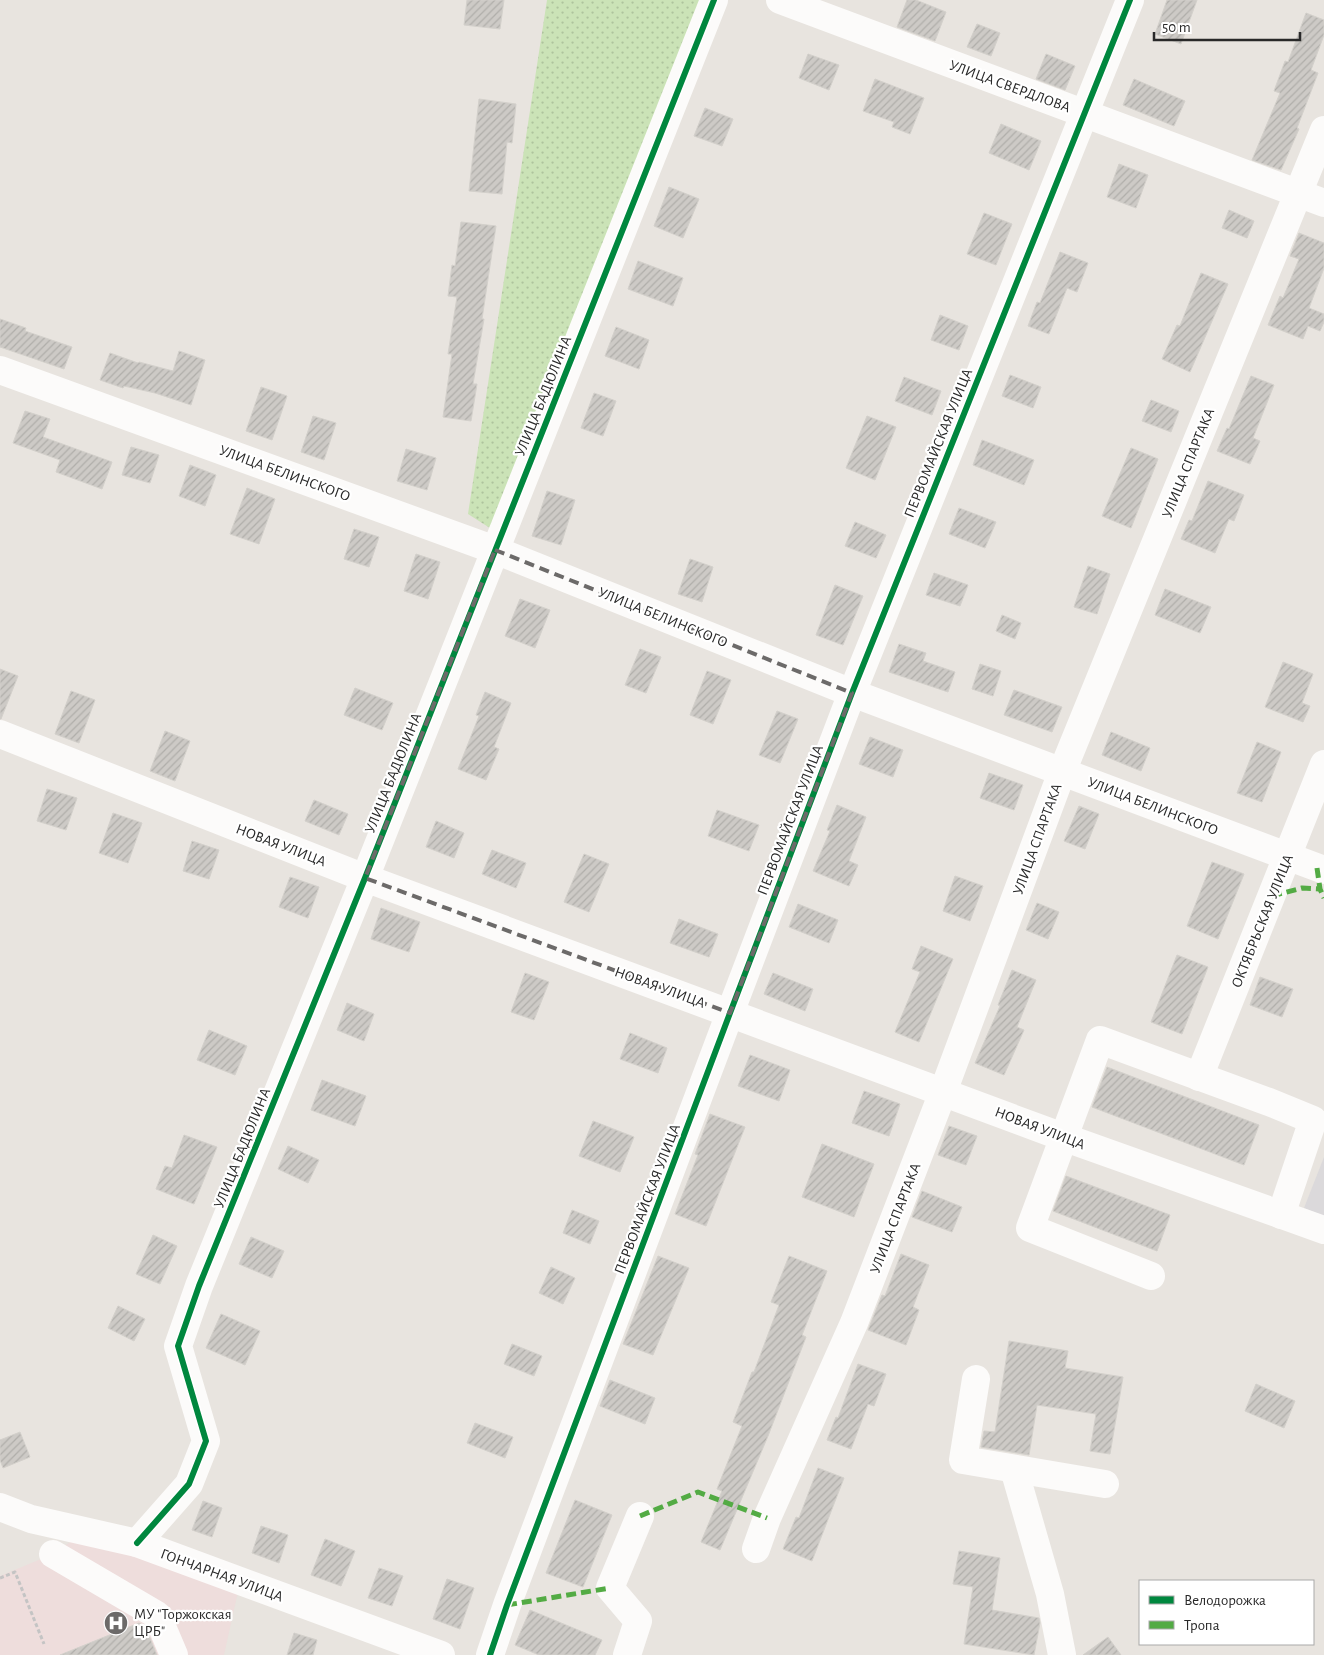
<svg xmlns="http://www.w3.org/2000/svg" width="1324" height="1655" viewBox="0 0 1324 1655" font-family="'Alegreya Sans',sans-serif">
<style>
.industrial{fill:#dbd9db}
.medical{fill:#eedddc}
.grass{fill:url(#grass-dots)}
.building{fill:url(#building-hatch);stroke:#d3d0cb}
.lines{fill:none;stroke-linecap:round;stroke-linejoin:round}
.path{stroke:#c4c4c4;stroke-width:3;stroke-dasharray:4 2.5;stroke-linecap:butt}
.minor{stroke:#fcfbfa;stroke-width:28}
.quiet{stroke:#53ab44;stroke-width:5;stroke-dasharray:10 5;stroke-linecap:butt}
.cycleway-casing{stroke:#fff;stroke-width:9}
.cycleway{stroke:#00873e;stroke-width:6}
.marked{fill:none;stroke:#6c6a69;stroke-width:4;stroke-dasharray:10 6;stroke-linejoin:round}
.labels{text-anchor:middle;stroke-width:4.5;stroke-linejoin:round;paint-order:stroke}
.street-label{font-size:15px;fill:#292929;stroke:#fff}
.poi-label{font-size:15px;fill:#292929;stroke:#fff;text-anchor:start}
</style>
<defs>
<pattern id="grass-dots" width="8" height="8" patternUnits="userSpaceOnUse" patternTransform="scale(1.25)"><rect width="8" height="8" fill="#cbe3b7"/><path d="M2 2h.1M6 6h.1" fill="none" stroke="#aec39d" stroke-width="1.8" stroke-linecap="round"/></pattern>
<pattern id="building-hatch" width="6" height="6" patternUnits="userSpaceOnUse" patternTransform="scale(1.25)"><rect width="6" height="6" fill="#cdcac6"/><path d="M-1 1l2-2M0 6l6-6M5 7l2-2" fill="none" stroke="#b0aeaa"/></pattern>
</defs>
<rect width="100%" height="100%" fill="#e8e4df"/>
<polygon class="industrial" points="1324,1157 1324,1216 1304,1208"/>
<polygon class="medical" points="76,1538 133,1553 238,1592 224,1655 0,1655 0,1576 53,1554"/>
<polygon class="grass" points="547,0 701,0 493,530 468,514"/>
<g class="building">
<polygon points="467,0 504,0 500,29 464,25"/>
<polygon points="907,0 916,0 946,12 935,41 897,27"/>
<polygon points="1167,0 1197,0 1181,44 1155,34"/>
<polygon points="1306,13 1324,20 1324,35 1311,70 1318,73 1297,128 1299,129 1281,170 1252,160 1280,93 1274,91 1285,61 1288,62"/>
<polygon points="977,24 1000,33 991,56 967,47"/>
<polygon points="808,54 839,65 829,90 799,78"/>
<polygon points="1046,54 1075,66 1065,90 1036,79"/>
<polygon points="875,79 924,98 910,134 892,127 894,122 863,111"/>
<polygon points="1134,79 1185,101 1174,126 1123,105"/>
<polygon points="479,99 516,104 512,143 507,142 502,194 469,191"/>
<polygon points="705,108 733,119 722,146 694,136"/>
<polygon points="1001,124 1041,141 1029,170 989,153"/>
<polygon points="1119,164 1148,175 1136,208 1107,197"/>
<polygon points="669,187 699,199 683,238 654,226"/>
<polygon points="1229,210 1254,221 1247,238 1222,228"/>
<polygon points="984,213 1012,224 996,265 967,254"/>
<polygon points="461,222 496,226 482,319 484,319 473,384 477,384 471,421 443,417 452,354 448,354 457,297 448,296 452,265 455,266"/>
<polygon points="1299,233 1324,243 1324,268 1309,308 1324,314 1324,322 1320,331 1308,326 1303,339 1268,325 1280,296 1283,298 1299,259 1290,256"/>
<polygon points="1060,252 1088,263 1077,292 1067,288 1049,334 1028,326 1037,302 1040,303"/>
<polygon points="638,261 683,278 673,306 628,289"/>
<polygon points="1201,273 1228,284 1190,372 1162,359 1177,325 1180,326"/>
<polygon points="940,315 968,326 959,350 931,340"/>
<polygon points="0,319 26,328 25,331 72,347 64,369 0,347"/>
<polygon points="616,327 649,340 639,369 605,356"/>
<polygon points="179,351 205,360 191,405 155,393 124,386 123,388 100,380 110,353 138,363 139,362 173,371"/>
<polygon points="1010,375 1041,387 1033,408 1002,396"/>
<polygon points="1251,376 1274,385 1253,438 1260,441 1250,464 1217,451 1227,428 1229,429"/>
<polygon points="904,377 941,391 932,415 895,401"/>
<polygon points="261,387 287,396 272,440 246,431"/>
<polygon points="594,393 616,401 603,436 581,428"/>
<polygon points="1151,400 1179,411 1171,432 1142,421"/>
<polygon points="25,411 50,419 43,437 112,462 102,489 56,472 60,460 13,443"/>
<polygon points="313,416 336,423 324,460 301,452"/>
<polygon points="867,416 896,427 875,480 846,468"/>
<polygon points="982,440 1034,460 1024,485 973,465"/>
<polygon points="131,447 159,455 150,483 122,475"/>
<polygon points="1131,448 1158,459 1131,528 1102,516"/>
<polygon points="406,449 436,458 427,490 397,481"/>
<polygon points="190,465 216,475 205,506 179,496"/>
<polygon points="1208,481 1244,495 1234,521 1229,519 1215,553 1181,539 1189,520 1192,521"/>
<polygon points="247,488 275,499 259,544 230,534"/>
<polygon points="547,491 575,500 561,545 532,536"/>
<polygon points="959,508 996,522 985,548 949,534"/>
<polygon points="855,522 886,535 876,558 845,546"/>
<polygon points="354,529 379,537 369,567 344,559"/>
<polygon points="416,554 440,562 428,599 404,591"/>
<polygon points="690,559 713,567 702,602 678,594"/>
<polygon points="1088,566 1110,574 1097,614 1074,607"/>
<polygon points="934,573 968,585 960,606 926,595"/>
<polygon points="835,585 863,596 843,645 816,635"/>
<polygon points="1165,589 1211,607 1200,633 1155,615"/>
<polygon points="520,599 550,610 535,648 505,636"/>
<polygon points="1002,615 1021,623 1015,639 996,631"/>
<polygon points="899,644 926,653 923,661 955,672 948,692 889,672"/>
<polygon points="640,649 661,657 646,693 625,685"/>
<polygon points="1283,662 1313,674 1302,703 1310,706 1303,722 1265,707"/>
<polygon points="980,664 1001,671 993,696 972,689"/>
<polygon points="0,669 18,676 1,719 0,719"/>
<polygon points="707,671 731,680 713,724 690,715"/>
<polygon points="355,688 393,703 382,730 344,715"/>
<polygon points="1014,690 1062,707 1052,732 1004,715"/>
<polygon points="71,691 95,700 79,743 55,734"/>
<polygon points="485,692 511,703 494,747 499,749 486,780 458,769 479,716 476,715"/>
<polygon points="777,711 798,719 780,763 759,755"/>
<polygon points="165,731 190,741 175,781 150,771"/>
<polygon points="1111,732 1150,748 1141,771 1102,755"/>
<polygon points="870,737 903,750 893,777 859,764"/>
<polygon points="1257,742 1281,752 1262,802 1237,793"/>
<polygon points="989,773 1023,785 1014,810 980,798"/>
<polygon points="47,789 77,798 66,830 37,821"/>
<polygon points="314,800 348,814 339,835 305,821"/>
<polygon points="837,805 866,817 849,861 858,865 849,886 813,871 830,831 827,830"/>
<polygon points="1079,806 1099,814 1085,849 1064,841"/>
<polygon points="717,810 759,825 749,851 708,836"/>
<polygon points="113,813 142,823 128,863 99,853"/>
<polygon points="436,821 464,833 454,858 426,847"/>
<polygon points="192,841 219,850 209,879 183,871"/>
<polygon points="492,850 526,863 516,888 482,874"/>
<polygon points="584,854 609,864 589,912 564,902"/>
<polygon points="1212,862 1244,874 1218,939 1187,926"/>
<polygon points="955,876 983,886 970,921 943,911"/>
<polygon points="290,877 319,887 308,918 279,907"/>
<polygon points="1037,903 1059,912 1048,939 1026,930"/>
<polygon points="798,904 838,920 829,943 789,927"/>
<polygon points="381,908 420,922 409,952 371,939"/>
<polygon points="679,919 718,934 709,957 670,943"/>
<polygon points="921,946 953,959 919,1042 895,1032 920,972 912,969"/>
<polygon points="1177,955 1208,967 1182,1034 1151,1022"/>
<polygon points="1012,970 1036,980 1017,1027 1024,1030 1004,1075 975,1063 1000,1006 998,1005"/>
<polygon points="525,973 549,982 534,1020 511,1012"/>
<polygon points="773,973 813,989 805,1011 764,994"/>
<polygon points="1260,977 1293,989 1282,1017 1250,1005"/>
<polygon points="347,1003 374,1014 364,1041 337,1030"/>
<polygon points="209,1030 247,1046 235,1075 197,1060"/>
<polygon points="630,1033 667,1048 658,1073 620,1059"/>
<polygon points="750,1055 790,1070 779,1101 738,1086"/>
<polygon points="1107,1067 1259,1125 1244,1165 1092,1107"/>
<polygon points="322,1080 366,1096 355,1126 311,1110"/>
<polygon points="864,1091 900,1104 889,1136 852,1123"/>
<polygon points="710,1114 745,1127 706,1226 675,1214 698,1155 695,1154"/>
<polygon points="593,1121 634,1137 620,1172 579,1156"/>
<polygon points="949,1126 977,1136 966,1165 938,1155"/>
<polygon points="184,1135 217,1147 194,1204 156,1189 165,1166 172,1168"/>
<polygon points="822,1144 874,1164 854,1217 802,1197"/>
<polygon points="288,1146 319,1160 308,1183 278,1169"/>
<polygon points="1066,1176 1170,1215 1157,1251 1053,1211"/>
<polygon points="922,1191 962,1207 952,1232 912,1217"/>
<polygon points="572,1210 599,1221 590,1244 563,1233"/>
<polygon points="153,1235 177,1246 160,1284 136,1274"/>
<polygon points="251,1237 284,1251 272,1278 239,1264"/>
<polygon points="901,1254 929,1265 913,1307 919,1310 906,1345 868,1330 882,1295 885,1296"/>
<polygon points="658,1256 689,1268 653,1355 623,1344"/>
<polygon points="789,1256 827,1271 802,1335 806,1337 768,1436 720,1550 701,1542 722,1491 717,1489 742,1426 733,1422 752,1372 754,1372 779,1305 771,1302"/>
<polygon points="551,1267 575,1278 563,1304 539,1293"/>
<polygon points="118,1306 145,1319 134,1341 108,1328"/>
<polygon points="221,1314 260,1331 245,1365 206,1348"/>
<polygon points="1009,1341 1068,1351 1065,1368 1123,1377 1110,1454 1090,1451 1096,1414 1037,1405 1029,1455 981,1447 984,1431 995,1432"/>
<polygon points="512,1344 542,1356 534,1376 504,1364"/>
<polygon points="858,1364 886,1374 874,1406 868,1404 851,1449 827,1440 836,1417 838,1418"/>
<polygon points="610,1380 655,1398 645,1424 600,1406"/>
<polygon points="1256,1384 1295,1401 1284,1428 1245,1411"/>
<polygon points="475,1423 513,1437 505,1458 467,1443"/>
<polygon points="20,1432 30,1457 3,1468 0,1460 0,1440"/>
<polygon points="818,1468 844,1478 812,1561 783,1549 796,1517 799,1518"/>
<polygon points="575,1500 612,1515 583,1587 546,1573"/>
<polygon points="203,1501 222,1508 212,1537 192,1530"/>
<polygon points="261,1526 288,1535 279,1563 252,1553"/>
<polygon points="325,1539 355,1551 341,1586 311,1575"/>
<polygon points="959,1551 1000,1558 992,1610 1039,1618 1040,1623 1034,1655 964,1644 973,1587 953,1584"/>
<polygon points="379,1568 403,1576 392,1606 368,1598"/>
<polygon points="447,1579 474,1588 460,1629 433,1619"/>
<polygon points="530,1610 602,1640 595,1655 539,1655 515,1645"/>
<polygon points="139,1623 145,1626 157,1655 60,1655"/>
<polygon points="294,1633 317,1640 313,1655 287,1655"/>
<polygon points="1108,1637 1121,1655 1083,1655"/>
</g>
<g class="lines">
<polyline class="path" points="0,1578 15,1572 44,1644"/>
<g class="minor">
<polyline points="780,0 1324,203"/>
<polyline points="0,370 495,550 852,693 1324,870"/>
<polyline points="0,734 365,878 1063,1137 1324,1230"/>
<polyline points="1199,1077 1324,764"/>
<polyline points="1151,1276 1030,1228 1100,1040 1269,1102 1313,1120 1281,1215"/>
<polyline points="976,1379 963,1460 1105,1484"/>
<polyline points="1014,1469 1050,1594 1062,1655"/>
<polyline points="0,1507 31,1519 137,1543 441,1655"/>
<polyline points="137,1543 189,1484 206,1441 178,1346 199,1286 365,878 714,0"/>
<polyline points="756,1549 767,1518 854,1323 943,1092 1062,772 1324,130"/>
<polyline points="53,1554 157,1615 174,1655"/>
<polyline points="490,1655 507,1605 730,1013 852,693 1130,0"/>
<polyline points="627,1655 638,1621 610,1588 640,1516"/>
</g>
<g class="quiet">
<polyline points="1317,868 1320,889 1324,898"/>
<polyline points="1272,896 1302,888 1320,889"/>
<polyline points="640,1516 698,1492 767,1518"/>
<polyline points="507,1605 610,1588"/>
</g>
<g class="cycleway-casing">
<g id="cycleway">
<polyline points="137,1543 189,1484 206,1441 178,1346 199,1286 365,878 714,0"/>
<polyline points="490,1655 507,1605 730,1013 852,693 1130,0"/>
</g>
</g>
<use href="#cycleway" class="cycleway"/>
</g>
<path class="marked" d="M495 550 852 693 730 1013 365 878Z"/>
<defs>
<g id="hospital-disc" transform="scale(1.25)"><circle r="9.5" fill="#6c6a69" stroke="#fff"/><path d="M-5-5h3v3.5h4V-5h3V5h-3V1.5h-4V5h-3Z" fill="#fff"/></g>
</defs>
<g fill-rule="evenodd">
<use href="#hospital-disc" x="116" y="1623"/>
</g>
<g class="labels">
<g class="street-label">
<text transform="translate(1010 86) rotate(20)" y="5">УЛИЦА СВЕРДЛОВА</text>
<text transform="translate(543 396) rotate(-68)" y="5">УЛИЦА БАДЮЛИНА</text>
<text transform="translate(938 443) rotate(-68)" y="5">ПЕРВОМАЙСКАЯ УЛИЦА</text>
<text transform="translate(1188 463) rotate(-68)" y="5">УЛИЦА СПАРТАКА</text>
<text transform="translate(285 473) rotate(20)" y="5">УЛИЦА БЕЛИНСКОГО</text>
<text transform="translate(663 617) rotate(22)" y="5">УЛИЦА БЕЛИНСКОГО</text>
<text transform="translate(393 773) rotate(-68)" y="5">УЛИЦА БАДЮЛИНА</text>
<text transform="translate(1153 806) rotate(21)" y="5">УЛИЦА БЕЛИНСКОГО</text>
<text transform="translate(790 820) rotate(-69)" y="5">ПЕРВОМАЙСКАЯ УЛИЦА</text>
<text transform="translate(1037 839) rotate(-70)" y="5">УЛИЦА СПАРТАКА</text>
<text transform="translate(281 845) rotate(21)" y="5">НОВАЯ УЛИЦА</text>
<text transform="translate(1262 921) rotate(-68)" y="5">ОКТЯБРЬСКАЯ УЛИЦА</text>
<text transform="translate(660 987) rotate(20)" y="5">НОВАЯ УЛИЦА</text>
<text transform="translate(1040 1128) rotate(21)" y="5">НОВАЯ УЛИЦА</text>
<text transform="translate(242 1148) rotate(-68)" y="5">УЛИЦА БАДЮЛИНА</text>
<text transform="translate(647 1199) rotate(-69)" y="5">ПЕРВОМАЙСКАЯ УЛИЦА</text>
<text transform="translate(895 1218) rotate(-69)" y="5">УЛИЦА СПАРТАКА</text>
<text transform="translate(222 1575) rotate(20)" y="5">ГОНЧАРНАЯ УЛИЦА</text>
</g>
<g class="poi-label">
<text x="134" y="1619">МУ "Торжокская<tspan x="134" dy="17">ЦРБ"</tspan></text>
</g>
</g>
<rect x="1139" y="1580" width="175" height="65" fill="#ffffff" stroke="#a9a9a9"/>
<rect x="1149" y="1596" width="25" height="8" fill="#00873e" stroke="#a9a9a9"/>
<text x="1184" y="1605" font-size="15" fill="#292929">Велодорожка</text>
<rect x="1149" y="1621" width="25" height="8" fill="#53ab44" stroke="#a9a9a9"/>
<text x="1184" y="1630" font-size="15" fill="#292929">Тропа</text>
<path d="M1154 32v8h146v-8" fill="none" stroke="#292929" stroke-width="2.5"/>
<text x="1162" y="32" font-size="15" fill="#292929" stroke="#ffffff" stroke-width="4" paint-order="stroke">50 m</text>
</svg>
